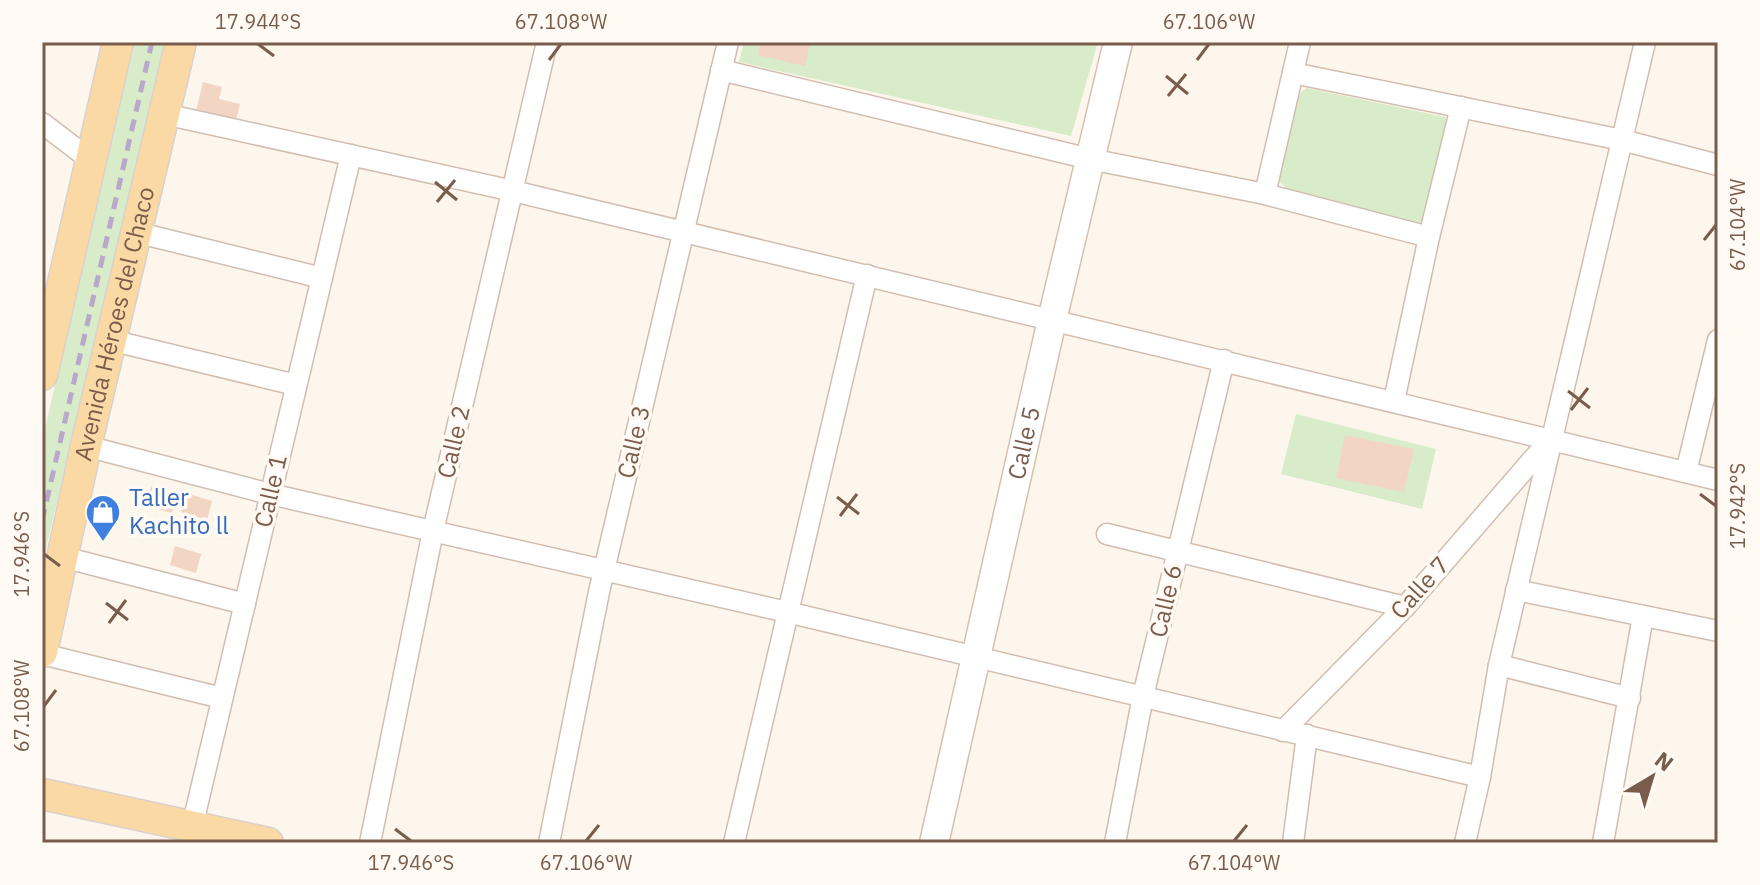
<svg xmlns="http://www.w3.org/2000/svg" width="1760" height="885" viewBox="0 0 1760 885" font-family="'IBM Plex Sans',sans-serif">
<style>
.green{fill:#d8ecc9}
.building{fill:#f3d5c3}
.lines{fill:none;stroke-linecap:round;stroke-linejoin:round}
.minor-casing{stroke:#d1beb0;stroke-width:23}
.secondary-casing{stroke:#d6c0b0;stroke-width:31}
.primary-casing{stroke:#dad1cd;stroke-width:33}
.minor{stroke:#fff;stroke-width:20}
.secondary{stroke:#fff;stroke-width:28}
.primary{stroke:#fbd9a5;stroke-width:30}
.rail{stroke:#b9a8c9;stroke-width:5;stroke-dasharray:12 8;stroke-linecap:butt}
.ticks{fill:none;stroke:#7a5c4d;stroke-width:3}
.labels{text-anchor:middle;stroke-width:7;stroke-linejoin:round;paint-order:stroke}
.street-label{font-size:24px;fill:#7a5c4d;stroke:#fffaf3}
.shop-label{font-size:24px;fill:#366cbe;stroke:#fffaf3;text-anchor:start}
.neatline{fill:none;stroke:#7a5c4d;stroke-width:3}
.ticks-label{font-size:20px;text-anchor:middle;fill:#7a5c4d}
</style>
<rect width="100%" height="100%" fill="#fdf6ec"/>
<g class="green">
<polygon points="135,42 165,42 42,566 42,441"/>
<polygon points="744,42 1098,42 1071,136 739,62"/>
<polygon points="1307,88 1445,117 1448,122 1424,223 1420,226 1287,189 1277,179 1298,94"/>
<polygon points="1296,414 1436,449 1422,509 1281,474"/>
</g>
<g class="building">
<polygon points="761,42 810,42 805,66 758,55"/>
<polygon points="203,82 222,87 219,99 240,104 236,120 196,111"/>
<polygon points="1345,435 1414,449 1404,492 1336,478"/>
<polygon points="151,487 177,494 172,513 145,506"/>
<polygon points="186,493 212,501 207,520 181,512"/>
<polygon points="175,546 201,554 196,573 170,565"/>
</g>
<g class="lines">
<g class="minor-casing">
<g id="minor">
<polyline points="721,70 1090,159 1265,194 1429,237"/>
<polyline points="1293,73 1622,140 1718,165"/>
<polyline points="164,114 513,191 1718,480"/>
<polyline points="42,123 92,161"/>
<polyline points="1265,194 1300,42"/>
<polyline points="135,232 322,278"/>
<polyline points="110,340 296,385"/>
<polyline points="1394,401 1429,237 1461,107"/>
<polyline points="86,446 270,494 787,612 1480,777"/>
<polyline points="1686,472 1718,340"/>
<polyline points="1107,534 1405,607"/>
<polyline points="63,557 245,604"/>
<polyline points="1516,590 1718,631"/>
<polyline points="42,654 222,698"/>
<polyline points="1499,665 1630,698"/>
<polyline points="1283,731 1405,607 1548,442"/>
<polyline points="192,827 351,155"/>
<polyline points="370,843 433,531 547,42"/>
<polyline points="549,843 599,592 728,42"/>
<polyline points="734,843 867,275"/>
<polyline points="1115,843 1143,696 1224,360"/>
<polyline points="1293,843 1307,735"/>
<polyline points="1465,843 1480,777 1499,665 1645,42"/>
<polyline points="1603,843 1643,616"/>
</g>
</g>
<g class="secondary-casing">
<g id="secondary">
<path id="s1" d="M934 843 1052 320 1118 42"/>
</g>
</g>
<g class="primary-casing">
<g id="primary">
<polyline points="42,375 118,42"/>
<path id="s2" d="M42 652 86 446 181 42"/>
<polyline points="42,794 268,843"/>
</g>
</g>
<use href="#minor" class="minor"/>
<use href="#secondary" class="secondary"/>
<use href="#primary" class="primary"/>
<polyline class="rail" points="42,521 152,42"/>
</g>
<path class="ticks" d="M258 44 274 56M549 60 561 44M1197 60 1209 44M1166 76 1188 94M1168 96 1186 74M435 182 457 200M437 202 455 180M1704 240 1716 225M1568 391 1590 408M1571 410 1588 388M1700 494 1716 506M837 497 859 514M840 516 857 494M44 554 60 566M106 603 128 620M109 623 126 600M44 706 56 690M395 829 411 841M586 841 599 825M1234 841 1247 825"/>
<defs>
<g id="shop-pin" transform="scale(1.8)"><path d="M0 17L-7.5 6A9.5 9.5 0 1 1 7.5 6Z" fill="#3f7fe0" stroke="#fffaf3"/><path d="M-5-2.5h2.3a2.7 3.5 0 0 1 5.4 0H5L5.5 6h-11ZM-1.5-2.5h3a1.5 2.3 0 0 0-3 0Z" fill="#fff"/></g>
</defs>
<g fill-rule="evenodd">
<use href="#shop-pin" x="103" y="512"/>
</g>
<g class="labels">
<g class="street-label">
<text dy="8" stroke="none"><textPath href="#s2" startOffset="336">Avenida Héroes del Chaco</textPath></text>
<text transform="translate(454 442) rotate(-77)" y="8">Calle 2</text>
<text transform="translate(634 442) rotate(-77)" y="8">Calle 3</text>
<text dy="8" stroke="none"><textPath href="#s1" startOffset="410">Calle 5</textPath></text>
<text transform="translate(271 491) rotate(-77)" y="8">Calle 1</text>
<text transform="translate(1420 588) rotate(-48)" y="8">Calle 7</text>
<text transform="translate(1166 601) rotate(-77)" y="8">Calle 6</text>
</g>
<g class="shop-label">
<text x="129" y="506">Taller<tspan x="129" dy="28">Kachito ll</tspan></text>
</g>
</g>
<rect width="1760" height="885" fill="none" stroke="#fffaf3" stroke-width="88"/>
<g transform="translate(1652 777) rotate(38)" stroke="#fffaf3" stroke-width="6" paint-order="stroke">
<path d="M0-6L14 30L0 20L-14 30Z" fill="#7a5c4d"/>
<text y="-12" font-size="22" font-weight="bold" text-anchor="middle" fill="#7a5c4d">N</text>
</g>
<rect x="44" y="44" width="1672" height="797" class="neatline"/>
<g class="ticks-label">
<text x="258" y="29">17.944°S</text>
<text x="561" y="29">67.108°W</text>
<text x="1209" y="29">67.106°W</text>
<text transform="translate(1738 225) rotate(-90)" y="7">67.104°W</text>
<text transform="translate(1738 506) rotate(-90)" y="7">17.942°S</text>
<text transform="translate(22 554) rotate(-90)" y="7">17.946°S</text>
<text transform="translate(22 706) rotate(-90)" y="7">67.108°W</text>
<text x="411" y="870">17.946°S</text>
<text x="586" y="870">67.106°W</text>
<text x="1234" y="870">67.104°W</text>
</g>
</svg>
